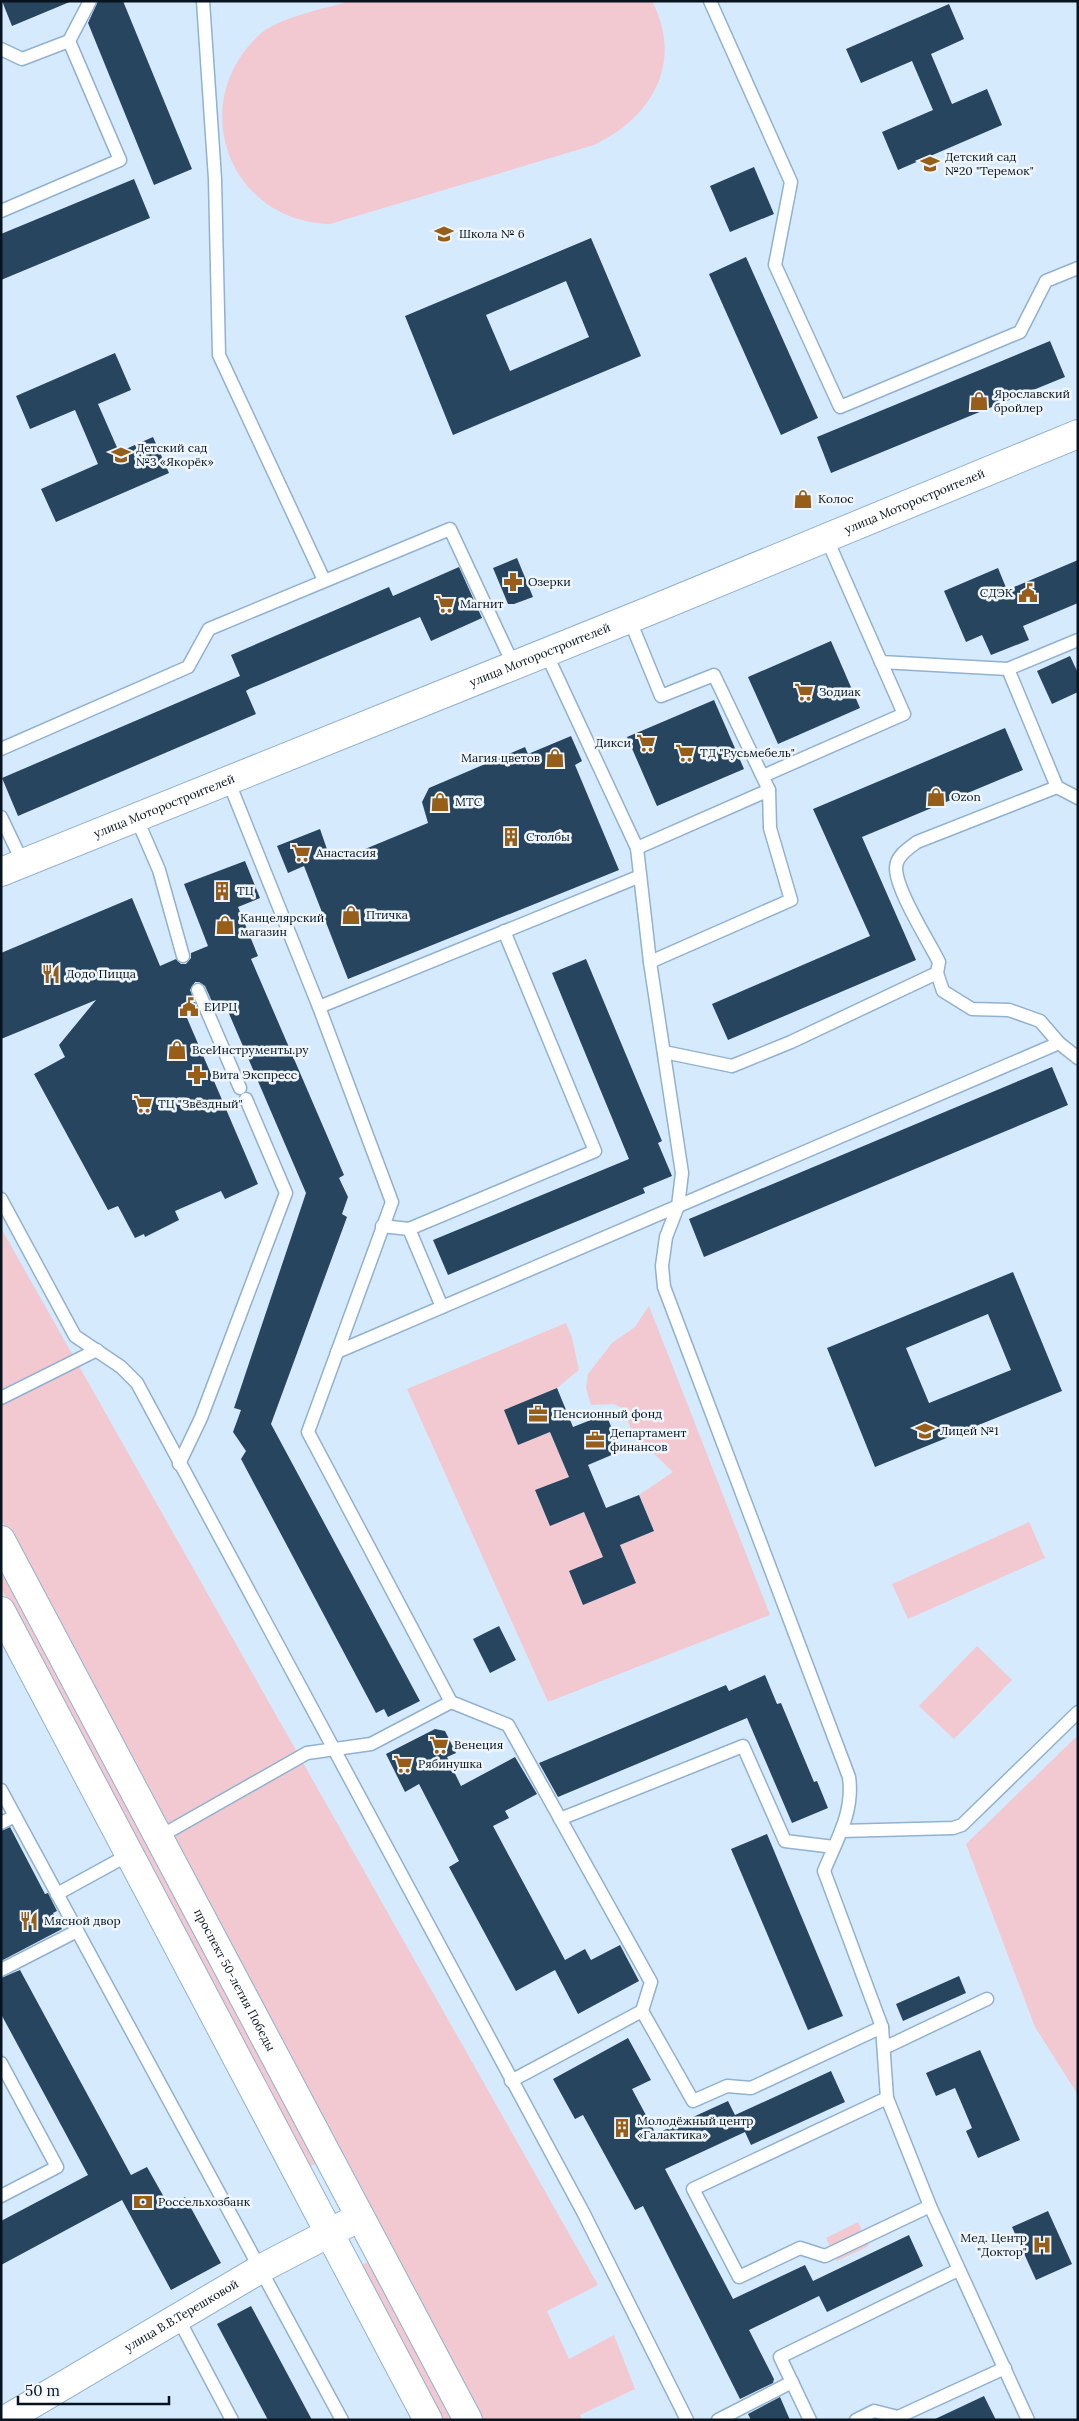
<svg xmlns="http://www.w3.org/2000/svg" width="1079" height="2421" viewBox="0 0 1079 2421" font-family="Lora,serif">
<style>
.green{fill:#f2c9d0}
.building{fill:#28455f;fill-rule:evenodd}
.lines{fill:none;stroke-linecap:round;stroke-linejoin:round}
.lane-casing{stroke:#91b1d0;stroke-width:15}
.secondary-casing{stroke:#91b1d0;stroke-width:30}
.primary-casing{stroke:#91b1d0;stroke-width:30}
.lane{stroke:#fff;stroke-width:12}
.secondary{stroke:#fff;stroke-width:28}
.primary{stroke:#fff;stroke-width:28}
.labels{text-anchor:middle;stroke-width:5;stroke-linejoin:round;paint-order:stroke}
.poi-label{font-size:12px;fill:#07131e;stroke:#eef5fb;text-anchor:start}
.street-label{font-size:12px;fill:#07131e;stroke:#eef5fb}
</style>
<rect width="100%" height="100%" fill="#d6eafd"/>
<g class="green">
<path d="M350 1H652C684 63 652 118 594 145L330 224C229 221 186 105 258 36 277 17 325 9 350 1Z"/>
<polygon points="1,1228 598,2285 547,2311 569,2359 614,2335 635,2389 580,2415 582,2420 481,2420 1,1519"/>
<polygon points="649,1306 770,1615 548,1702 407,1389 566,1323 572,1338 579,1370 557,1388 504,1410 518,1445 550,1432 569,1477 535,1491 550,1526 584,1512 603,1557 569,1572 583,1605 636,1583 620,1545 654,1531 639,1495 673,1472 632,1433 624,1409 614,1404 591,1405 586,1388 588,1374 612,1343 635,1327"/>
<polygon points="1029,1522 1045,1558 908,1619 892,1584"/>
<polygon points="1,1566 318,2162 308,2168 1,1588"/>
<polygon points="977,1646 1012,1680 954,1739 919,1706"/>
<polygon points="1078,1735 1078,2095 1035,2027 966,1844"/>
<polygon points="858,2222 869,2246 837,2261 826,2238"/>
<polygon points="370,2261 454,2420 443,2420 361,2265"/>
</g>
<g class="building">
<polygon points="2,1 72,1 12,26"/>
<polygon points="98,1 123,1 192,169 154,185 88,23"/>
<polygon points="949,4 964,39 931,54 952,104 987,89 1002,125 898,170 882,132 933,110 912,61 861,83 846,49"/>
<polygon points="754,167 774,214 730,232 710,186"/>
<polygon points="134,179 150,218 1,280 1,234"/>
<path d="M591 238 641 356 453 435 405 316ZM566 281 589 337 510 371 486 315Z"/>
<polygon points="746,257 818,418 781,435 709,274"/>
<polygon points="1050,341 1065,377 831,473 817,437"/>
<polygon points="115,353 131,390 98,404 119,452 153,437 169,473 56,522 41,489 98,464 75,410 30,429 16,396"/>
<polygon points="517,558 533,597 514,604 508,604 493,568"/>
<polygon points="1078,560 1078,603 1023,626 1029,640 991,655 982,635 966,642 944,591 998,568 1007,590"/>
<polygon points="459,567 482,618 431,641 420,617 249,689 246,691 256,714 18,816 2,778 240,676 231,655 389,587 393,596"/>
<polygon points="831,641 860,708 778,744 748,677"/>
<polygon points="1070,656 1078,673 1078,692 1052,704 1037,671"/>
<polygon points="714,700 744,769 657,806 627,737"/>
<polygon points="1005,728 1023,770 862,837 916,960 728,1040 712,1004 870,936 813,809"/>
<polygon points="571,736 582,761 575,765 619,870 348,979 304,866 288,873 277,846 320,829 330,858 351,850 353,854 428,823 422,802 429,788 525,747 528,754"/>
<polygon points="245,861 260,898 238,907 258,956 251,959 344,1175 339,1178 348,1197 342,1214 347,1217 271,1424 420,1701 388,1717 384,1709 376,1713 241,1459 246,1451 233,1432 241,1410 234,1408 306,1193 224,1002 214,1006 205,986 199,982 195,982 190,990 199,1012 187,1018 258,1184 225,1199 221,1191 175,1211 179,1220 145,1237 144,1234 135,1238 118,1206 108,1210 34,1074 65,1057 59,1045 96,1000 1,1039 1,953 132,898 160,966 176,959 181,964 186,964 191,958 191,953 208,946 184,884"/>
<polygon points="586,959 662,1141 658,1143 672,1176 643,1188 645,1193 448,1275 433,1240 629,1159 552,973"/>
<polygon points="1052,1067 1068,1105 704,1257 689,1219"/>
<path d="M1013 1272 1062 1391 875 1467 827 1348ZM988 1314 1011 1370 929 1403 906 1348Z"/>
<polygon points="557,1388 573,1427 606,1414 621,1451 588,1465 606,1508 639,1495 654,1531 620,1545 636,1583 583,1605 569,1571 603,1557 584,1512 550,1526 535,1490 569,1477 550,1432 518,1445 504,1410"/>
<polygon points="499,1626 516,1660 490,1673 473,1639"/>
<polygon points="765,1675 777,1704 781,1703 814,1782 817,1781 828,1808 792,1823 747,1718 558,1797 539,1763 726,1685 729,1691"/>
<polygon points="435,1729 445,1731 456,1753 447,1757 461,1786 515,1757 537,1794 505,1811 509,1818 493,1826 565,1960 585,1949 591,1960 620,1945 639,1981 578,2014 555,1970 516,1991 449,1867 459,1861 419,1784 405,1792 386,1754"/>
<polygon points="10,1827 45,1894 48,1893 57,1911 53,1913 62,1929 1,1961 1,1831"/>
<polygon points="767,1834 843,2016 808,2030 731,1849"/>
<polygon points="20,1970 131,2175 147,2167 169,2206 185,2197 221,2263 171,2290 122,2200 1,2265 1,2221 88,2175 1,2014 1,1978"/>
<polygon points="959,1976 966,1993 903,2021 896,2004"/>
<polygon points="628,2038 651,2080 632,2089 656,2134 728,2101 735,2115 831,2071 845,2102 751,2145 745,2132 665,2169 733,2299 805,2265 813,2281 909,2235 923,2266 827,2312 819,2296 749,2330 774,2379 773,2383 740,2399 643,2206 635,2210 583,2115 575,2119 553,2079"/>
<polygon points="980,2050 1020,2140 978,2158 966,2131 972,2128 955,2088 936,2096 926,2073"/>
<polygon points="1048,2211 1072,2264 1036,2280 1012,2227"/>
<polygon points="251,2306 312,2420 268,2420 217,2324"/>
<polygon points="984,2396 996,2420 933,2420"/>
<polygon points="780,2397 790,2420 751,2420 748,2414"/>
</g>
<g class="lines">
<g class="lane-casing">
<g id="lane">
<polyline points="203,1 215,179 219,355 324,580"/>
<polyline points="710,1 791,182 775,265 840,407 1020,332 1046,281 1078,268"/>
<polyline points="1,49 22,59 69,41 90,1"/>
<polyline points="1,211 120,160 69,41"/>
<polyline points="826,537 881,662 1008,669 1078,640"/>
<polyline points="629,618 661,696 714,675 769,790 637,848"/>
<path d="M546 653 637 848 650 962 682 1173 678 1206 666 1237 662 1266 664 1287 849 1777C854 1812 837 1839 824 1871L882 2027 887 2098 930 2206 1028 2420"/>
<polyline points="1008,669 1057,787 1078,798"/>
<polyline points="1,749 188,667 209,629 450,529 513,664"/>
<polyline points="763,776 904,714 881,662"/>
<polyline points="228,780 319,1007 392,1202 308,1432 451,1702 508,1725 651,1982 642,2011 693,2101 727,2086 751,2088 882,2027"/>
<polyline points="1,817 23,863"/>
<polyline points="136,817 159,870 183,956"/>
<polyline points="650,962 791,900 770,828 769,790"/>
<polyline points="937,973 943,991 972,1009 1009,1010 1040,1021 1059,1043"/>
<polyline points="198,990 240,1088"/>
<polyline points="319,1007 638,877"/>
<path d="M664 1052 732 1066 791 1042 937 973 939 962C928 940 896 890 896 868 896 856 909 848 917 842L1057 787"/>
<polyline points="1,1199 75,1336 121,1367 137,1383 583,2212 687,2420"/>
<polyline points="382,1226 409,1229 595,1151 504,931"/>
<polyline points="409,1229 442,1307"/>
<polyline points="337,1352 1059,1043 1078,1058"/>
<polyline points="1,1398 97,1350"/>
<polyline points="179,1464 201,1418 286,1193 246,1099"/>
<polyline points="1,1790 342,2420"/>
<polyline points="560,1819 743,1746 785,1841 834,1847"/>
<polyline points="1,1823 15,1816"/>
<polyline points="841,1831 953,1828 962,1825 1078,1712"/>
<polyline points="159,1837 307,1753 371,1744 451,1702"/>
<polyline points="57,1894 130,1854"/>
<polyline points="1,1970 77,1931"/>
<polyline points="884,2048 987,1999"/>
<polyline points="1,2063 57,2167 1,2196"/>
<polyline points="511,2081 642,2011"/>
<polyline points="887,2098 693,2189 739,2277 800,2248 825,2256 930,2206"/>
<polyline points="178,2318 232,2420"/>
<polyline points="718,2420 792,2382"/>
<polyline points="810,2420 780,2357 958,2270"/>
<polyline points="856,2420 874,2411 898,2417 1005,2368"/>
</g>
</g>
<g class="secondary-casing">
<g id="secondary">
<path id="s1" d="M1 872 649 611 1078 434"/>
<path id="s2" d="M5 2420 262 2268 360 2217"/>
</g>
</g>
<g class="primary-casing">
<g id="primary">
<path id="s3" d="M1 1540 468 2420"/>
<polyline points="1,1611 428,2420"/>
</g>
</g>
<use href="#lane" class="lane"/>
<use href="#secondary" class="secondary"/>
<use href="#primary" class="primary"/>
</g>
<defs>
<g id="school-bare" transform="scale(1.5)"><path d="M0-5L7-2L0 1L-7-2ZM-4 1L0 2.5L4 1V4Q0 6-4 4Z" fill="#965e18" stroke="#eef5fb" stroke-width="2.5" paint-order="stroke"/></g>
<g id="shop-bare" transform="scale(1.5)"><path d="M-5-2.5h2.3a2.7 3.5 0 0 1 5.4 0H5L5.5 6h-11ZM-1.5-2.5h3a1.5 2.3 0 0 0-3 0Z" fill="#965e18" stroke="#eef5fb" stroke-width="2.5" paint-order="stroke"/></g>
<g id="pharmacy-bare" transform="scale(1.5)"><path d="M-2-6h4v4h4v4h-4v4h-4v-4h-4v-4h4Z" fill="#965e18" stroke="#eef5fb" stroke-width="2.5" paint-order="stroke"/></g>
<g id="civic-bare" transform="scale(1.5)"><path d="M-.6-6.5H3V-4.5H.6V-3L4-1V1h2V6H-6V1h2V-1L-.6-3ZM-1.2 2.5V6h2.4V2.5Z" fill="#965e18" stroke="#eef5fb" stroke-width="2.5" paint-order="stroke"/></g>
<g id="supermarket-bare" transform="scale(1.5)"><path d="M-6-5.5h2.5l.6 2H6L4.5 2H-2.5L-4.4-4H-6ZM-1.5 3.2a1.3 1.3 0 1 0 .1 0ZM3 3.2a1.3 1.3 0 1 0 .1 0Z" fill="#965e18" stroke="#eef5fb" stroke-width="2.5" paint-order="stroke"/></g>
<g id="building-bare" transform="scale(1.5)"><path d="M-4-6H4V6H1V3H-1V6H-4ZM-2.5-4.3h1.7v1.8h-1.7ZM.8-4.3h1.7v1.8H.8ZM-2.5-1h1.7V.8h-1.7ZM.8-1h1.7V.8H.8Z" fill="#965e18" stroke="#eef5fb" stroke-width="2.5" paint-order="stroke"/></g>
<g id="restaurant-bare" transform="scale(1.5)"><path d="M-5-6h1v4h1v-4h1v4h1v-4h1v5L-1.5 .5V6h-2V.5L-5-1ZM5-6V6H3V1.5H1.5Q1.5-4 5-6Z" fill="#965e18" stroke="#eef5fb" stroke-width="2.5" paint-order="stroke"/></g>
<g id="office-bare" transform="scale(1.5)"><path d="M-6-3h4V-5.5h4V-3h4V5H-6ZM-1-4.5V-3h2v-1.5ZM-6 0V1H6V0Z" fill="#965e18" stroke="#eef5fb" stroke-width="2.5" paint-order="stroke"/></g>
<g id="bank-bare" transform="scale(1.5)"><path d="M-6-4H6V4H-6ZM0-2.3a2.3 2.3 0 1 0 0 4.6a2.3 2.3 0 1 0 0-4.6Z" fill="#965e18" stroke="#eef5fb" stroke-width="2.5" paint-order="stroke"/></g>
<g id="hospital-bare" transform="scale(1.5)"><path d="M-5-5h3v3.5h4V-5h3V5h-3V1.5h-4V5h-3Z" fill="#965e18" stroke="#eef5fb" stroke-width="2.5" paint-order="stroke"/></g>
</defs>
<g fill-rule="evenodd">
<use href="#school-bare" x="930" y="164"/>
<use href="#school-bare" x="444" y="234"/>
<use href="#shop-bare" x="979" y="401"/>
<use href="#school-bare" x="121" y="455"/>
<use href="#shop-bare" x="803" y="499"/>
<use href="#pharmacy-bare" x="513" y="582"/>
<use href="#civic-bare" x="1028" y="593"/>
<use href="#supermarket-bare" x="445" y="604"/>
<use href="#supermarket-bare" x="804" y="692"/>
<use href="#supermarket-bare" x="646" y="743"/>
<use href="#supermarket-bare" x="685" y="753"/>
<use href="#shop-bare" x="555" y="758"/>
<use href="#shop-bare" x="936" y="797"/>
<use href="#shop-bare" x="440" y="802"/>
<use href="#building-bare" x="511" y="837"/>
<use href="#supermarket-bare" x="301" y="853"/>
<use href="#building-bare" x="222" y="891"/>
<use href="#shop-bare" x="351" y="915"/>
<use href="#shop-bare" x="225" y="925"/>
<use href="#restaurant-bare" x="51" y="974"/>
<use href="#civic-bare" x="189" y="1007"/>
<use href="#shop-bare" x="177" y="1050"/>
<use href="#pharmacy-bare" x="197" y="1075"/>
<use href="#supermarket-bare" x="143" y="1104"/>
<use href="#office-bare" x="538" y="1414"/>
<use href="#school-bare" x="925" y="1431"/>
<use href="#office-bare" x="595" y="1440"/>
<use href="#supermarket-bare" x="439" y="1745"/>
<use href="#supermarket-bare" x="403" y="1764"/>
<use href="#restaurant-bare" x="29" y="1921"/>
<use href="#building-bare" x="622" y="2128"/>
<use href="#bank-bare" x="143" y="2202"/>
<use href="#hospital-bare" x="1042" y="2245"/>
</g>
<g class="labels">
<g class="poi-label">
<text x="945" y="161">Детский сад<tspan x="945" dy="14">№20 "Теремок"</tspan></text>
<text x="459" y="238">Школа № 6</text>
<text x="994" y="398">Ярославский<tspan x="994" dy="14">бройлер</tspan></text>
<text x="136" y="452">Детский сад<tspan x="136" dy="14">№3 «Якорёк»</tspan></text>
<text x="818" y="503">Колос</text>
<text x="528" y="586">Озерки</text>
<text x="1013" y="597" text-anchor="end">СДЭК</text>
<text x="460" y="608">Магнит</text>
<text x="819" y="696">Зодиак</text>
<text x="631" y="747" text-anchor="end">Дикси</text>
<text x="700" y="757">ТД "Русьмебель"</text>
<text x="540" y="762" text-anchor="end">Магия цветов</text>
<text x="951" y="801">Ozon</text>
<text x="455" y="806">МТС</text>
<text x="526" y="841">Столбы</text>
<text x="316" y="857">Анастасия</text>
<text x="237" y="895">ТЦ</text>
<text x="366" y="919">Птичка</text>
<text x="240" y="922">Канцелярский<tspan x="240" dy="14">магазин</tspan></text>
<text x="66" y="978">Додо Пицца</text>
<text x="204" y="1011">ЕИРЦ</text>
<text x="192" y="1054">ВсеИнструменты.ру</text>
<text x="212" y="1079">Вита Экспресс</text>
<text x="158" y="1108">ТЦ "Звёздный"</text>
<text x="553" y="1418">Пенсионный фонд</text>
<text x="940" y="1435">Лицей №1</text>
<text x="610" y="1437">Департамент<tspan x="610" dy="14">финансов</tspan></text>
<text x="454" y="1749">Венеция</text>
<text x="418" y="1768">Рябинушка</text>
<text x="44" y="1925">Мясной двор</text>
<text x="637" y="2125">Молодёжный центр<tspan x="637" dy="14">«Галактика»</tspan></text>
<text x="158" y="2206">Россельхозбанк</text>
<text x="1027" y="2242" text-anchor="end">Мед. Центр<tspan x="1027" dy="14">"Доктор"</tspan></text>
</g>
<g class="street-label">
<text dy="4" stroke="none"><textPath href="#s1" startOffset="986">улица Моторостроителей</textPath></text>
<text dy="4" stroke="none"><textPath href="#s1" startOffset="581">улица Моторостроителей</textPath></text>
<text dy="4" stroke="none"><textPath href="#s1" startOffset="176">улица Моторостроителей</textPath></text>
<text dy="4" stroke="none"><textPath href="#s3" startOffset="498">проспект 50-летия Победы</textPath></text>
<text dy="4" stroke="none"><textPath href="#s2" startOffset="205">улица В.В.Терешковой</textPath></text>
</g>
</g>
<rect width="1079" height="2421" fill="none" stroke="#07131e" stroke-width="5"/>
<path d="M18 2396v8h151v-8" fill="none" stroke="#07131e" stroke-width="2.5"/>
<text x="25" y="2396" font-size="15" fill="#07131e" stroke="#eef5fb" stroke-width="4" paint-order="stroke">50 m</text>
</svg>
